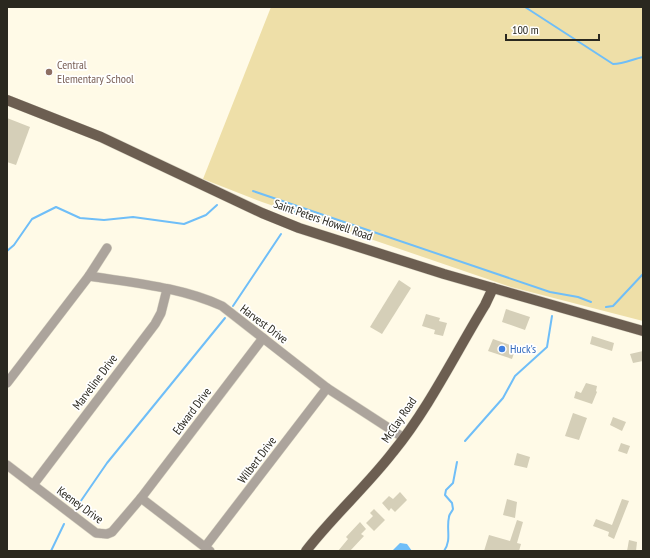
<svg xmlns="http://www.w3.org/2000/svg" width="650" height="558" viewBox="0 0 650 558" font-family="'PT Sans Narrow',sans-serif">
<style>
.green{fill:#eedfa8}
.water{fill:#6fbef8}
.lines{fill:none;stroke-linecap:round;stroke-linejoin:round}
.stream{stroke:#6fbef8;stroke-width:2}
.building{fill:#d5cfb8}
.minor-casing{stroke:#d9d4c3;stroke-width:10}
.major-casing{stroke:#d9d4c3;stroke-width:11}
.minor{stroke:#aca49c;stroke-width:9}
.major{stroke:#6c5e51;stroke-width:10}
.education-dot{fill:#8d6e63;stroke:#fff;stroke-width:1.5}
.shop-dot{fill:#3f7fe0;stroke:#fff;stroke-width:1.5}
.labels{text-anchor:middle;stroke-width:3.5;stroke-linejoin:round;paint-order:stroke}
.education-label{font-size:12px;fill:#785e54;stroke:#fff;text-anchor:start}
.street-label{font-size:12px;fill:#2a281f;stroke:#fff}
.shop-label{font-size:12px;fill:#366cbe;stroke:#fff;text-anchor:start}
</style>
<rect width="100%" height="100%" fill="#fffae7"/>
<polygon class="green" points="271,7 643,7 643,321 511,287 262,202 203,179"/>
<polygon class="water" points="400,543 407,544 412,551 392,551"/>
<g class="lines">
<g class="stream">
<path d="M525 7 613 64C624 64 633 59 643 57"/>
<polyline points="253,191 550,292 578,297 591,302"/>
<polyline points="295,212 298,206"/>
<polyline points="7,251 14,245 32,219 56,207 80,218 104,220 133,217 184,224 206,215 217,205"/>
<polyline points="233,306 281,234"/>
<polyline points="606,307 613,306 643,274"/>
<polyline points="465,441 503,398 515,376 547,347 552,316"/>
<polyline points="76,508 107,463 225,318"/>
<polyline points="51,551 64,524"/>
<path d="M444 551C452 540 446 529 449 517 449 514 452 512 453 509L452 503 445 495 446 490 453 483 457 462"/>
</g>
</g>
<g class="building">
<polygon points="7,118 30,127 16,165 7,162"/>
<polygon points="399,280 411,288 382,334 370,327"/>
<polygon points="506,309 530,317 525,330 502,322"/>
<polygon points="426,314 440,318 439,321 447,323 443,336 434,334 435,330 422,326"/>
<polygon points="592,336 614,343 612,351 590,344"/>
<polygon points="493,339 516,347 512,359 488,351"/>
<polygon points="643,351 643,361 633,363 630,354"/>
<polygon points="586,383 597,386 596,391 597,392 592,404 574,398 576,391 581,393"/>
<polygon points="573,413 587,418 579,440 565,436"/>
<polygon points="613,417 626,422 622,431 610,425"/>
<polygon points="621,443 630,446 627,454 618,451"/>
<polygon points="517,453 530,457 527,468 514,465"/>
<polygon points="400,492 407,500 395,512 391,508 389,511 382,503 389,496 393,499"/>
<polygon points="507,499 517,502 515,518 503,515"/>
<polygon points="622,499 629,501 614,539 608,536 609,532 593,526 596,519 612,525"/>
<polygon points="374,509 385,520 374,531 366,523 373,516 370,513"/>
<polygon points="517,520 523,522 517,543 521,544 519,551 484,551 489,535 510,541"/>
<polygon points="360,522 366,529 361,534 364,536 350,551 338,551 348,539 346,537"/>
<polygon points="629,540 637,542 636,551 627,551"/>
</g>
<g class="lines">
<g class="minor-casing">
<g id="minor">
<path d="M89 276C133 283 181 287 222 306L327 388 404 438"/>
<polyline points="7,383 89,276 107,248"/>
<polyline points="7,465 96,533 107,534 112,532 141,498 263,338"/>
<polyline points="33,485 155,324 161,313 167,289"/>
<polyline points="141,498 210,551"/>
<polyline points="205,547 327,388"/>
</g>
</g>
<g class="major-casing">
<g id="major">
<polyline points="7,100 101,137 262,213 299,228 444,274 643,331"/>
<path d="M306 551C333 516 366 487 393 452 429 408 455 354 485 305L493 288"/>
</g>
</g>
<use href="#minor" class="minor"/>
<use href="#major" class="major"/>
</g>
<circle class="education-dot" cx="49" cy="72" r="4"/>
<circle class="shop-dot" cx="502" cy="349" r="4"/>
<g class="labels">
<g class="education-label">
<text x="57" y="69">Central<tspan x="57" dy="14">Elementary School</tspan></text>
</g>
<g class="street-label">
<text transform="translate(323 220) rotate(19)" y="4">Saint Peters Howell Road</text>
<text transform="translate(264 324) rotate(37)" y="4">Harvest Drive</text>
<text transform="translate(95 382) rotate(-53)" y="4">Marveline Drive</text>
<text transform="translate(192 411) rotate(-53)" y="4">Edward Drive</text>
<text transform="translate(399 420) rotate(-56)" y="4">McClay Road</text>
<text transform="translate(257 460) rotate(-53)" y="4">Wilbert Drive</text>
<text transform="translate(80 505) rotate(36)" y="4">Keeney Drive</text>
</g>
<g class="shop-label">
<text x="510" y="353">Huck's</text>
</g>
</g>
<rect width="650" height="558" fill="none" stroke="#2a281f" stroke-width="16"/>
<path d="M506 34v6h93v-6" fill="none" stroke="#2a281f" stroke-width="2"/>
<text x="512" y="34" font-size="12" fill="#2a281f" stroke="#ffffff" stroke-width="3" paint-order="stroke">100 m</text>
</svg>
